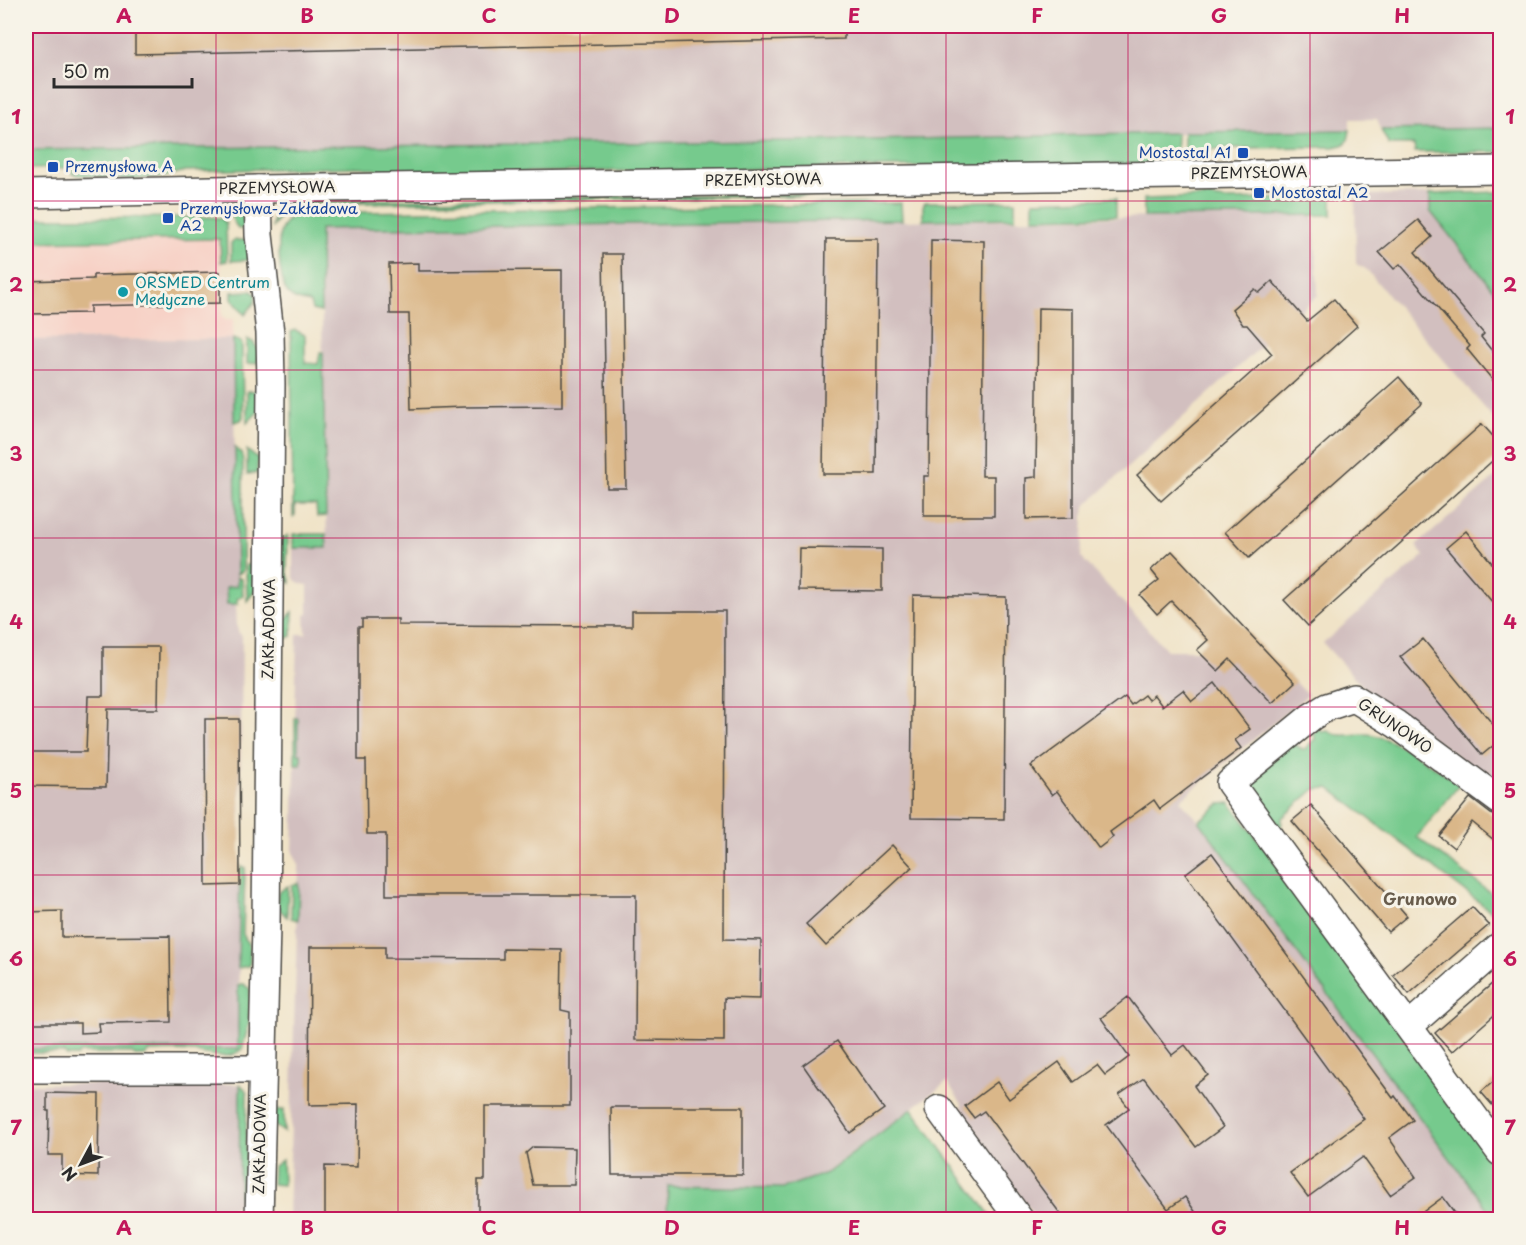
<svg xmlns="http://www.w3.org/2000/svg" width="1526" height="1245" viewBox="0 0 1526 1245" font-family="'Playpen Sans',sans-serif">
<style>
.built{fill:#f7d1c6}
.industrial{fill:#d2bfbf}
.green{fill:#76ca8d;stroke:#507a5c;stroke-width:1.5}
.building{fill:#dab789}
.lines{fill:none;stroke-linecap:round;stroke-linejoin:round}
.minor-casing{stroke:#494742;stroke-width:30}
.minor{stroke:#fff;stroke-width:27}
.grid{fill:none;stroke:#c2185b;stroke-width:1.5;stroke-opacity:0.55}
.transit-dot{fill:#1a4fb4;stroke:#f7f3e8;stroke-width:2}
.culture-dot{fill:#0f9aa8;stroke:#f7f3e8;stroke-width:2}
.labels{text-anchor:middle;stroke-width:6;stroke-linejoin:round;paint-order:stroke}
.transit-label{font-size:15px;fill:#164399;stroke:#f7f3e8;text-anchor:start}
.street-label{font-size:15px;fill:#2b2b2b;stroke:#f7f3e8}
.culture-label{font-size:15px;fill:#0d838f;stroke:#f7f3e8;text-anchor:start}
.neighbourhood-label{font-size:16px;font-weight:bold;fill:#685c4c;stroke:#f7f3e8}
.neatline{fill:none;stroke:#c2185b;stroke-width:2}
.grid-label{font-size:20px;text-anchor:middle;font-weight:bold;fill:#c2185b}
</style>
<rect width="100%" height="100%" fill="#f7f3e8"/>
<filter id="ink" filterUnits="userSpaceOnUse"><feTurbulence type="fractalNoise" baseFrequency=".0167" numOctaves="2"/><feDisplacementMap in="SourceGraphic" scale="12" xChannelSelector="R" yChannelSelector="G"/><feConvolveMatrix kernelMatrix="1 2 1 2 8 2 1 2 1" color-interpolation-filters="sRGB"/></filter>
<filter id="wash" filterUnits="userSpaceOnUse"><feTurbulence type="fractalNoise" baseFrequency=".008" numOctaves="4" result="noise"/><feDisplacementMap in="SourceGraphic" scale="24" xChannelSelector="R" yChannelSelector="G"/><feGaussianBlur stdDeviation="1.35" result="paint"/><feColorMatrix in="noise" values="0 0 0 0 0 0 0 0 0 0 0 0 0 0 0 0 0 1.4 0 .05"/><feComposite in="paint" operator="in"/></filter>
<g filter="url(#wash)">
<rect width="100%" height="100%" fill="#f0e3c7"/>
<polygon class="built" points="221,239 222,316 225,319 233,319 233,339 26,340 26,242"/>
<g class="industrial">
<polygon points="26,26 1500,26 1500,128 1381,130 1377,119 1350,119 1350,130 871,140 26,150"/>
<polygon points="1430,194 1430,212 1500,298 1500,426 1366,269 1356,264 1355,195"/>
<polygon points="1314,215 1318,295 1085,506 1081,557 1167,650 1197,650 1232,616 1308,695 1180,800 1199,821 1495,1219 1037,1219 960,1115 962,1104 947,1082 826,1173 783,1188 668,1186 667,1219 288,1220 299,865 293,852 295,765 301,764 301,753 298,753 298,718 295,718 297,634 306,634 305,615 308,614 308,585 301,584 295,580 293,574 293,548 327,548 320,229"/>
<polygon points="233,339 237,586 226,588 227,603 236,604 237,628 239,633 242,636 238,1049 26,1049 26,340"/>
<polygon points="1500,473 1500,781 1497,785 1366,690 1323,643 1424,556 1416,546"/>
<polygon points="26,1084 240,1084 239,1203 227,1212 227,1219 26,1219"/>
</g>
<g class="green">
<polygon points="1500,128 1500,152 1415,152 1414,145 1389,145 1381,130"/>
<path d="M1350 130C1348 144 1348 144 1334 147L1226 148 1184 152V132Z"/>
<polygon points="1177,133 1176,158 1203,157 1189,163 405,174 361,167 185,171 171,175 132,180 72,174 72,168 26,169 26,150 871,140"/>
<path d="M895 192 897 194 308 204C292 205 280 212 272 228 272 214 284 205 295 201Z"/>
<polygon points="1500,192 1500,298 1430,211 1430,194"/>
<polygon points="1332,195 1332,215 1144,217 1144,199 1207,197 1225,200 1272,199 1293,196"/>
<polygon points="1116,198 1116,216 1033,218 1033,201"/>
<path d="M205 201C224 202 244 206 247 228L238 229 230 215 219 208 182 209Z"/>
<polygon points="1015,201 1015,218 923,220 923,206 925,202"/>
<path d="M901 203 902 220 320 229 321 312 312 310 310 303C302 301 293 300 288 294 282 287 282 276 280 267 278 245 275 217 303 213Z"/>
<polygon points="210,217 221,218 226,224 227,261 221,262 220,239 26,242 26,218"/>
<polygon points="234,240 249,240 250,260 231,261 231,243"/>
<polygon points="251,291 256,294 255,302 245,315 232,299 232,292"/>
<polygon points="295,330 305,335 305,363 318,364 320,352 323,352 326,516 317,517 316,505 295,505 295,515 293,517 291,332"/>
<polygon points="233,339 241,342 242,345 243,417 241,420 234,422"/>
<polygon points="247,339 253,342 260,352 257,363 247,364"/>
<polygon points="247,391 257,391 261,395 259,411 247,423"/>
<polygon points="235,448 242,453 243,463 243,571 237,574"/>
<polygon points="247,450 258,459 257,473 247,474"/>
<polygon points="293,534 326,534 327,548 293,548"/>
<polygon points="288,535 287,571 291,584 281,573 281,540"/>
<polygon points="246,565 257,565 258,587 247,601"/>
<polygon points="237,577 242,579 243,595 237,599 238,604 227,604 226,587 237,586"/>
<polygon points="293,612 292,636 286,639 279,639 281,624"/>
<polygon points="295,718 298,718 298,753 301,753 301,764 295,764"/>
<path d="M1318 727 1322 732 1328 731C1341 740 1359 731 1374 735 1404 744 1434 767 1460 784L1417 837 1500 900V918L1329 788 1315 789 1282 818 1281 829 1244 786 1292 743 1304 750 1315 739 1314 733Z"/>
<polygon points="1230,803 1349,960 1500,1167 1500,1219 1495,1219 1199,821 1220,804"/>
<polygon points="240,866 245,868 243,934 250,948 250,963 248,966 238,968"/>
<polygon points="299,883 298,915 298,920 291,918 292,885"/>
<polygon points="288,886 287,917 277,907 278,893"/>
<path d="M240 984H243L250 989 249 1024 242 1049C228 1062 209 1053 192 1052 178 1050 163 1052 149 1052L145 1056H135L131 1053H80L77 1056H67L64 1053H26V1049H238V986Z"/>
<polygon points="240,1084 245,1089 247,1094 245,1194 239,1201"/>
<polygon points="912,1109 993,1219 667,1219 668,1186 783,1188 827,1173"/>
<polygon points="274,1110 284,1110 284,1132 274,1125"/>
<polygon points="282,1160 283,1185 272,1184 273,1167"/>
</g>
<g id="blocks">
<g class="building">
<polygon points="135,26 844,26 844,39 135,54"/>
<polygon points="1418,220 1432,237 1415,252 1484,334 1481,337 1500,361 1500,389 1467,349 1470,346 1400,264 1394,269 1379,252"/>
<polygon points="826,239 878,239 876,474 823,474"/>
<polygon points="931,240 984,241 982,476 994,476 994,516 924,516 924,476 929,476"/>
<polygon points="603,254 622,254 626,488 607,488"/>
<polygon points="418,263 418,271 562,270 562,406 464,407 411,409 409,314 390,314 389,264"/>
<polygon points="220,272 220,303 90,306 90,313 26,314 26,281 93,279 93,275"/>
<polygon points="1272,281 1307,321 1334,299 1357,326 1161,501 1137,475 1272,354 1247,325 1243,325 1232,309 1255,289 1259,293"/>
<polygon points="1038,308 1073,309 1073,518 1026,519 1026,478 1036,477"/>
<polygon points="1399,377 1422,404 1249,558 1225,532"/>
<polygon points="1482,424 1500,444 1500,454 1308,626 1284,600"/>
<polygon points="1466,531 1500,573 1500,611 1446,548"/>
<polygon points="799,548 882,549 882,591 798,590"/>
<polygon points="1172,551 1295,682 1272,703 1230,659 1218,671 1197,650 1208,640 1171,601 1157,614 1140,595 1159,580 1151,570"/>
<polygon points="913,595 1006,597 1004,819 911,818"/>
<polygon points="632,611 725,611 724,939 761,940 760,999 724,998 724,1041 635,1040 636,895 386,895 386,834 367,834 366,760 358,760 358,627 362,627 362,619 398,619 398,625 632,626"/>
<polygon points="1423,639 1500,733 1500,740 1482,755 1400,657"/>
<polygon points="103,647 159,647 158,709 108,709 106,787 26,786 26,752 86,752 88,696 103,696"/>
<polygon points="1215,683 1250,729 1235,740 1241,748 1160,809 1154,800 1110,832 1113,837 1099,848 1057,791 1052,795 1031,766 1125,697 1131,705 1144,695 1148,700 1154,695 1162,706 1183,690 1192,701"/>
<polygon points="205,719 239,719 240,885 206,886"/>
<polygon points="1470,798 1491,814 1500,817 1500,845 1472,822 1454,848 1439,836"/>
<polygon points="1311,805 1407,916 1388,932 1292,821"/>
<polygon points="892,845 912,867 826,946 806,924"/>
<polygon points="1212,853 1393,1098 1395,1096 1413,1120 1389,1138 1416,1177 1390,1195 1363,1157 1308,1197 1290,1173 1364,1119 1185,874"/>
<polygon points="1472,907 1489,925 1409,994 1393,975"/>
<polygon points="62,911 62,937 170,936 171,1022 99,1023 100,1032 80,1033 80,1023 26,1023 26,912"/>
<polygon points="310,947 385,947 385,958 503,959 503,949 562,950 561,1010 570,1012 570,1106 485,1106 485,1180 478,1180 478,1220 325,1220 325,1166 357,1167 358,1104 309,1105"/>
<polygon points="1500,977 1500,1010 1452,1052 1435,1033"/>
<polygon points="1128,997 1172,1055 1185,1045 1208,1075 1194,1086 1223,1127 1196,1147 1144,1078 1119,1095 1129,1108 1106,1125 1168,1209 1185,1197 1201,1220 1065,1220 984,1111 974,1118 965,1106 997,1082 1009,1099 1059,1062 1073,1082 1097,1065 1105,1075 1129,1057 1101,1018"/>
<polygon points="837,1041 884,1109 850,1133 803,1065"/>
<polygon points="1500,1076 1500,1114 1481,1092"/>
<polygon points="47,1093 99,1094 98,1176 62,1175 62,1155 48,1155 49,1111 47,1111"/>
<polygon points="611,1107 743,1107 743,1175 612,1175"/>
<polygon points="533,1147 575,1148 574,1185 533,1185 526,1153"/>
<polygon points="1443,1197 1460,1220 1412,1220"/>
</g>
</g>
</g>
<g filter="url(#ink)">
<use href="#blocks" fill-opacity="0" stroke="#494742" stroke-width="1.5"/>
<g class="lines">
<g class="minor-casing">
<g id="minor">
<polyline points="258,189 259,235 270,333 271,384 266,926 259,1220"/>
<polyline points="26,194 258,189 1500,170"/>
<polyline points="1500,801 1396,724 1354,698 1327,707 1311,717 1230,783 1500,1152"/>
<polyline points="1409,1026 1500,946"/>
<polyline points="26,1069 261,1069"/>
<polyline points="939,1109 1020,1220"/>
</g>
</g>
<use href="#minor" class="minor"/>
</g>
</g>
<path class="grid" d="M216 26V1220M398 26V1220M580 26V1220M763 26V1220M946 26V1220M1128 26V1220M1310 26V1220M26 201H1500M26 370H1500M26 538H1500M26 707H1500M26 875H1500M26 1044H1500"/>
<g class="transit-dot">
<rect x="1237" y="147" width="12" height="12" rx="3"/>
<rect x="47" y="161" width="12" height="12" rx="3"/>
<rect x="1253" y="187" width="12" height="12" rx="3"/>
<rect x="162" y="212" width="12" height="12" rx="3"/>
</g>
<circle class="culture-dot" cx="123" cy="292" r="6"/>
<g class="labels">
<g class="transit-label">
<text x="1231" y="158" text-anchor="end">Mostostal A1</text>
<text x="65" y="172">Przemysłowa A</text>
<text x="1271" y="198">Mostostal A2</text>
<text x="180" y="214">Przemysłowa-Zakładowa<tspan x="180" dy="17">A2</tspan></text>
</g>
<g class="street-label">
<text transform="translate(1249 173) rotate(-1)" y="5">PRZEMYSŁOWA</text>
<text transform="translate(763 180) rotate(-1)" y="5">PRZEMYSŁOWA</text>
<text transform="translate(277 188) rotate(-1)" y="5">PRZEMYSŁOWA</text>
<text transform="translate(269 629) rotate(-89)" y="5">ZAKŁADOWA</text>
<text transform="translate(1395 726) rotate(34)" y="5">GRUNOWO</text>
<text transform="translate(260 1144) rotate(-89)" y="5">ZAKŁADOWA</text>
</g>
<g class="culture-label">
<text x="135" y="288">ORSMED Centrum<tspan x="135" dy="17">Medyczne</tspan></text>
</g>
<g class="neighbourhood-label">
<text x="1420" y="905">Grunowo</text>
</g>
</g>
<rect width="1526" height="1245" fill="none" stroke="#f7f3e8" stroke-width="66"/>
<g transform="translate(81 1164) rotate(229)" stroke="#f7f3e8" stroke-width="4.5" paint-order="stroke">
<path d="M0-4.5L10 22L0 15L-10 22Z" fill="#2b2b2b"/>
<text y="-9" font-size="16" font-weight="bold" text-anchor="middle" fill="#2b2b2b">N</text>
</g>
<path d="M54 78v9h138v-9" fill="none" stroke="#2b2b2b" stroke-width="3"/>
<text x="63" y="78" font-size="18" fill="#2b2b2b" stroke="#f7f3e8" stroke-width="4.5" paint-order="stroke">50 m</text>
<rect x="33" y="33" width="1460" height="1179" class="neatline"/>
<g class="grid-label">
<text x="124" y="23">A</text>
<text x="307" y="23">B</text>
<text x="489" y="23">C</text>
<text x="672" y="23">D</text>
<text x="854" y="23">E</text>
<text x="1037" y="23">F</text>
<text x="1219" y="23">G</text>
<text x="1402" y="23">H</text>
<text x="16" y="124">1</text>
<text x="1510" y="124">1</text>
<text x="16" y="292">2</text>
<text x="1510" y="292">2</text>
<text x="16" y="461">3</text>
<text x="1510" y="461">3</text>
<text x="16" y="629">4</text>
<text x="1510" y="629">4</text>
<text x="16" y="798">5</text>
<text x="1510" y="798">5</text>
<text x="16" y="966">6</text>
<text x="1510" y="966">6</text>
<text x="16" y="1135">7</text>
<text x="1510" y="1135">7</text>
<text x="124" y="1235">A</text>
<text x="307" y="1235">B</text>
<text x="489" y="1235">C</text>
<text x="672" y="1235">D</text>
<text x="854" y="1235">E</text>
<text x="1037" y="1235">F</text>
<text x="1219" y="1235">G</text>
<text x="1402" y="1235">H</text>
</g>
</svg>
